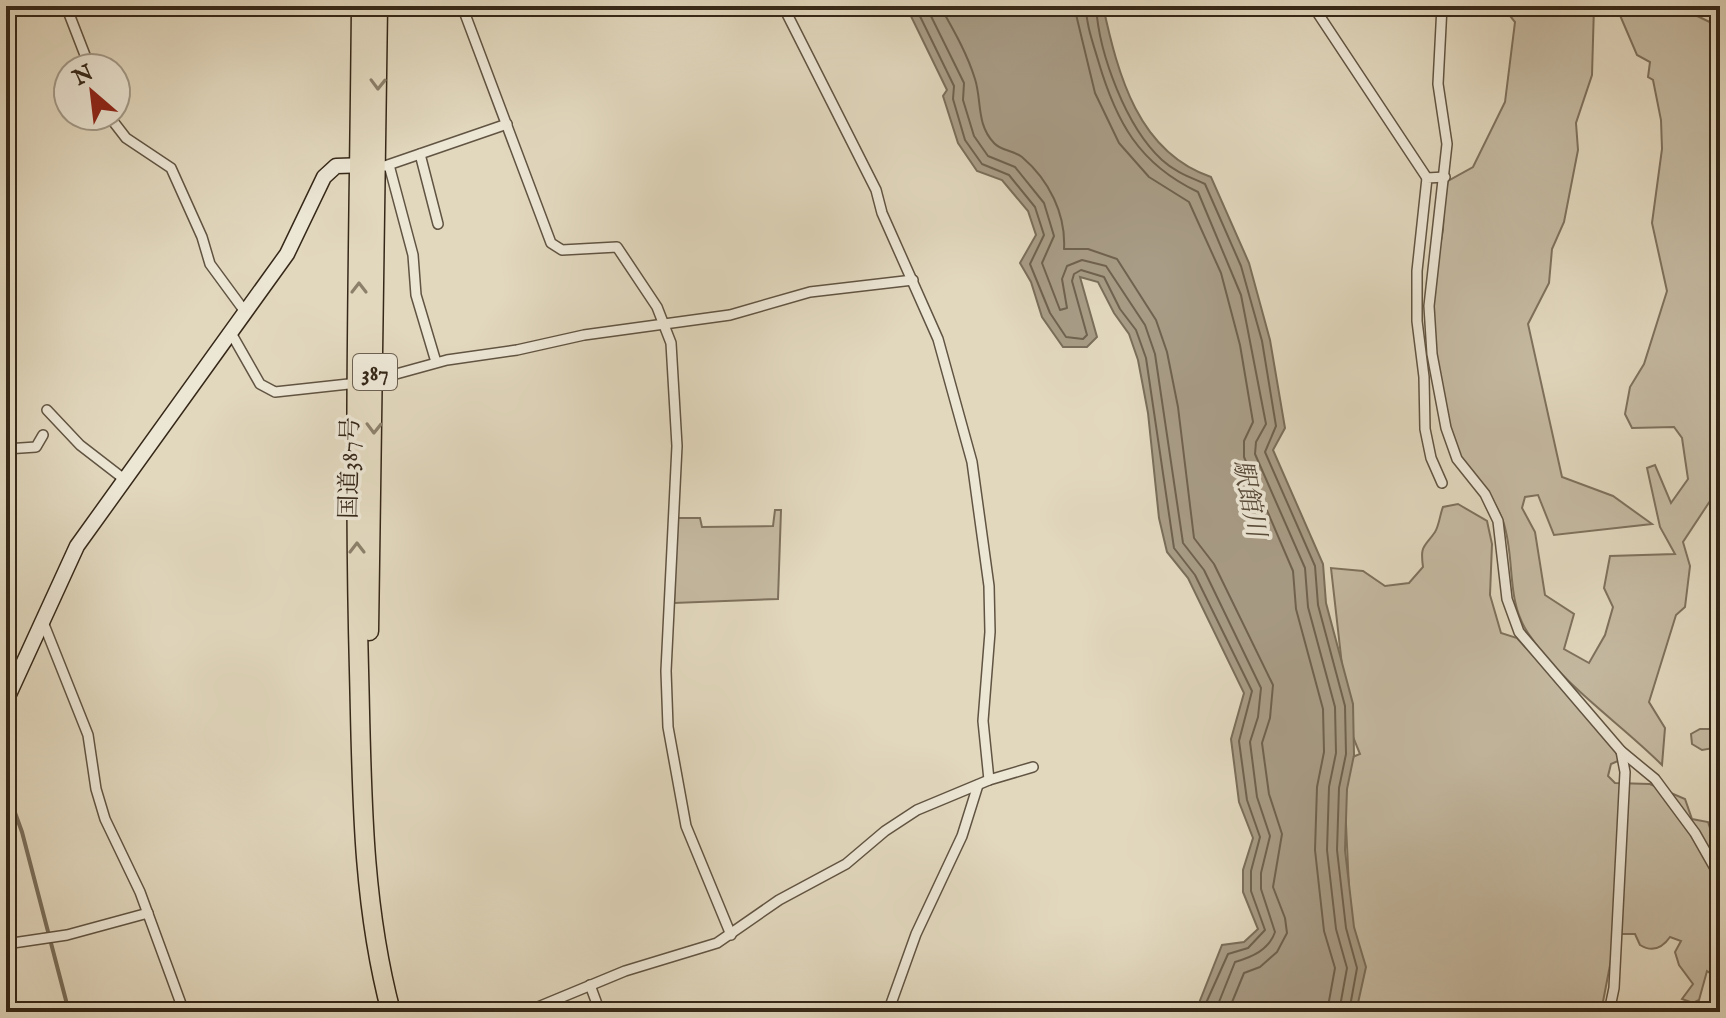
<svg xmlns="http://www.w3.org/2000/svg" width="1726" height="1018" viewBox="0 0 1726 1018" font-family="'IM FELL English','Noto Serif JP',serif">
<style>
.green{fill:#c5baa2;stroke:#7e715d;stroke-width:2}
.water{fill:#a89c86;stroke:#7a6e5a;stroke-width:2}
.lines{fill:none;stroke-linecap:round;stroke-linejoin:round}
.shore{stroke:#6f624f;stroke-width:2}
.stream{stroke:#7a6e5a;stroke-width:4}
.street-casing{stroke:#615442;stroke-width:12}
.secondary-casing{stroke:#362818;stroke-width:17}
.highway-casing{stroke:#362818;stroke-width:21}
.street{stroke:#ece6d5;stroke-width:9}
.secondary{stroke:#ece6d5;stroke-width:14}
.highway{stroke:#e2d8be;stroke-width:18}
.oneway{stroke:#8c806b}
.labels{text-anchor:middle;stroke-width:7;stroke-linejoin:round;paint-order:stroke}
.shield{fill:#ece6d5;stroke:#6d6151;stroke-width:2}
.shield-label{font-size:22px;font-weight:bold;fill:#362818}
.street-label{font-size:24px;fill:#362818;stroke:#ece6d5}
.water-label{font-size:26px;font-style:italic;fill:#584b39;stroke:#ece6d5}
</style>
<rect width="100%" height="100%" fill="#e2d8be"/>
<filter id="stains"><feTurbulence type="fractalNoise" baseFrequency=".0025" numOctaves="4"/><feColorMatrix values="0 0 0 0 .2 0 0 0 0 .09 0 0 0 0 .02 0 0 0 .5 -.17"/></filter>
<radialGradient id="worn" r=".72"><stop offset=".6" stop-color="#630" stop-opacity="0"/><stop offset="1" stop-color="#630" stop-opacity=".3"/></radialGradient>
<g class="green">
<path d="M1502 6H1594L1592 75 1576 123 1578 150 1564 222 1552 249 1549 283 1528 324 1562 477 1613 496 1652 524 1554 535 1538 495 1525 497 1522 508 1535 532 1545 595 1574 614 1564 649 1589 663 1605 635 1613 607 1604 588 1610 556 1675 554 1660 527 1647 468 1655 465 1671 503 1688 479 1682 438 1674 427 1632 428 1625 414 1630 387 1644 364 1667 291 1652 223 1662 149 1661 120 1653 80 1648 77 1650 62 1637 55 1616 6H1691V13L1720 27V139L1717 142 1720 173V510L1712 498 1683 542 1690 566 1685 607 1676 615 1649 702 1665 728 1662 765C1618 721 1563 686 1528 633 1505 599 1516 558 1503 521 1493 494 1473 479 1459 456 1440 421 1428 335 1431 295 1432 273 1440 251 1443 229 1444 212 1442 197 1448 181L1473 167 1505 102 1515 22Z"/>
<path d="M1458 504 1487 521 1492 544 1490 595 1501 633 1517 638 1620 751 1618 761 1611 764 1608 776 1615 783 1650 784 1685 799 1692 819 1708 822 1715 843 1720 972 1713 975 1707 971 1699 1000 1693 1003 1682 999 1693 984 1679 965 1675 952 1681 941 1670 937C1663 947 1653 953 1640 945L1635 934H1616L1601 1012H1350L1345 915 1349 888 1343 761 1360 754 1349 727 1331 568 1363 571 1385 586 1409 583 1423 567C1420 545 1424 548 1435 532 1439 526 1440 514 1443 507Z"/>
<polygon points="775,510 781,510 778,599 674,603 677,518 700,518 702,527 773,526"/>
<polygon points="1700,729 1720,729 1720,747 1702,750 1692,744 1691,734"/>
</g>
<path class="water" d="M906 6H1103C1118 75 1138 152 1211 177L1249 263 1270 340 1285 428 1273 450 1323 564 1326 603 1353 704 1354 755 1347 789 1345 850 1354 927 1366 967 1356 1012H1191L1199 1003 1222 945 1244 942 1258 929 1243 892V870L1253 838 1239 802 1231 739 1244 693 1188 578 1167 552 1159 518 1148 413 1138 360 1129 334 1114 313 1098 282 1080 277 1097 337 1087 347H1063L1042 317 1031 282 1020 263 1036 235 1028 211 1002 180 977 171 958 143 943 96 947 90Z"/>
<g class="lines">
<g class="shore">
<polyline points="915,6 954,86 953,99 965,140 982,164 1009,175 1035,207 1044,235 1030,264 1050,313 1066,337 1083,339 1087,335 1072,281 1074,274 1081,270 1104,277 1120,309 1136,330 1146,358 1174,548 1195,575 1252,691 1239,741 1247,800 1260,837 1251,871 1251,891 1265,930 1248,948 1228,954 1202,1012"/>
<path d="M926 6 964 83 963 100 974 136 988 156 1015 167 1044 203 1054 236 1042 263 1060 310 1067 308 1062 279 1067 266 1082 260 1106 266 1145 325 1155 354 1183 543 1204 570 1261 688 1258 717 1250 742 1257 797 1270 836 1261 873V889L1275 932C1269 950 1252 957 1235 962L1215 1012"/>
<path d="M940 6C953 29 967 53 975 79 982 101 976 124 994 143 1001 151 1013 150 1022 157 1049 180 1066 214 1064 249H1088L1117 259 1156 320 1167 352 1178 407 1194 538 1214 564 1273 685 1270 718 1262 743 1269 794 1282 834 1273 887 1285 918 1287 933 1277 952 1260 967 1244 973 1228 1012"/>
<polyline points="1074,6 1095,93 1119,143 1149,177 1189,202 1221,273 1240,345 1253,422 1244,441 1244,457 1293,571 1296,609 1323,709 1324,752 1317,787 1315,850 1324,931 1335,968 1327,1012"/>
<path d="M1086 6C1086 24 1093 43 1098 60 1116 122 1139 164 1198 192L1241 295 1266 424 1256 442 1255 454 1305 568 1308 607 1335 707 1336 753 1329 787 1327 850 1336 929 1347 968 1339 1012"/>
<path d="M1096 6C1099 54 1126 127 1162 160 1175 172 1190 177 1205 184L1241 266 1262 341 1276 426 1265 452 1315 566 1318 605 1345 706 1346 754 1339 788 1337 850 1346 928 1357 968 1349 1012"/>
</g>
<polyline class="stream" points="6,788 22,832 69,1012"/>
<g class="street-casing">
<g id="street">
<polyline points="66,6 90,68"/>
<polyline points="462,6 551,243 562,250 617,247 657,307 671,343 677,446 666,671 668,727 686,826 731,935"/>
<polyline points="783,6 876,190 882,213 938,339 972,462 989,586 990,632 983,721 989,780"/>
<polyline points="1313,6 1427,178"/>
<polyline points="1442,6 1438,84 1447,144 1429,306 1432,354 1446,428 1457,459 1485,494 1498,521 1507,599 1519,632 1621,751 1655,779 1695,833 1720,877"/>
<polyline points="109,116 126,138 171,168 202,237 210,264 246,313"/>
<polyline points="420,154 438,224"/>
<polyline points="389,165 413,255 416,295 436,362"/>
<polyline points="385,166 507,124"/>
<polyline points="231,333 260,384 275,392 367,382 447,360 517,350 584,335 730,315 810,292 913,280"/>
<polyline points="47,410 80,445 124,479"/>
<polyline points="6,449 36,447 43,435"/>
<polyline points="1442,483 1431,458 1425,429 1424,377 1417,321 1417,271 1427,178 1445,177"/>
<polyline points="43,622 88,735 96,789 105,819 140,892 184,1012"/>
<polyline points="6,944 67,935 148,913"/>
<polyline points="590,985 600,1012"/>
<polyline points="526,1012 625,971 717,943 779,900 846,864 885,831 917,810 989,780 1033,767"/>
<polyline points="888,1012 916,934 962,836 978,785"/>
<polyline points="1609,1012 1614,988 1625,772 1621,751"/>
<polyline points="1633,1012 1687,1012"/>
</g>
</g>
<g class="secondary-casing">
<polyline id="secondary" points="6,701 77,546 287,254 324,177 336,166 368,165"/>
</g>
<g class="highway-casing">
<g id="highway">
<path d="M361 6C359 227 353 449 359 670 362 786 361 899 391 1012"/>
<polyline points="369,631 378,6"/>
</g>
</g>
<use href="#street" class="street"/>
<use href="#secondary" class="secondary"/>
<use href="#highway" class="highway"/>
</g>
<defs><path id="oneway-chevron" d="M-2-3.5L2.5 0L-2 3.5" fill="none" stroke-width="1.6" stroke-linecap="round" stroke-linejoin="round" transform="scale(2)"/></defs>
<g class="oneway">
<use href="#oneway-chevron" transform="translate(378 84) rotate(91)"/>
<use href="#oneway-chevron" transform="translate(359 288) rotate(-90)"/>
<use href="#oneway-chevron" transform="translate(374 428) rotate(91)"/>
<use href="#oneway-chevron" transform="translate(357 548) rotate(-90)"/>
</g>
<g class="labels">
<rect class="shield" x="353" y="354" width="44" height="36" rx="6"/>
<g class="shield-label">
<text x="375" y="380">387</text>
</g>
<g class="street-label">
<text transform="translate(349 468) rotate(-89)" y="8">国道387号</text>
</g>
<g class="water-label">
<text transform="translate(1250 498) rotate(79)" y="9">駅館川</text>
</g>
</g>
<rect width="1726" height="1018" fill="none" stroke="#e2d8be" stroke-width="32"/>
<rect x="8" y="8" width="1710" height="1002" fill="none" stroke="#362818" stroke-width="4"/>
<rect x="16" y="16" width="1694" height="986" fill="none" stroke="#362818" stroke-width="2"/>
<g transform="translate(92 92) rotate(332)"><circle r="38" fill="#ece6d5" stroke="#a39a89" stroke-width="2"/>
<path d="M0-6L14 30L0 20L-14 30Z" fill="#8f2418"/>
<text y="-12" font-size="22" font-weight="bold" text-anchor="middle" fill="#362818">N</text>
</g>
<rect width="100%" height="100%" filter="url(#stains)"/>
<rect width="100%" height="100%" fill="url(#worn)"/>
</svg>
